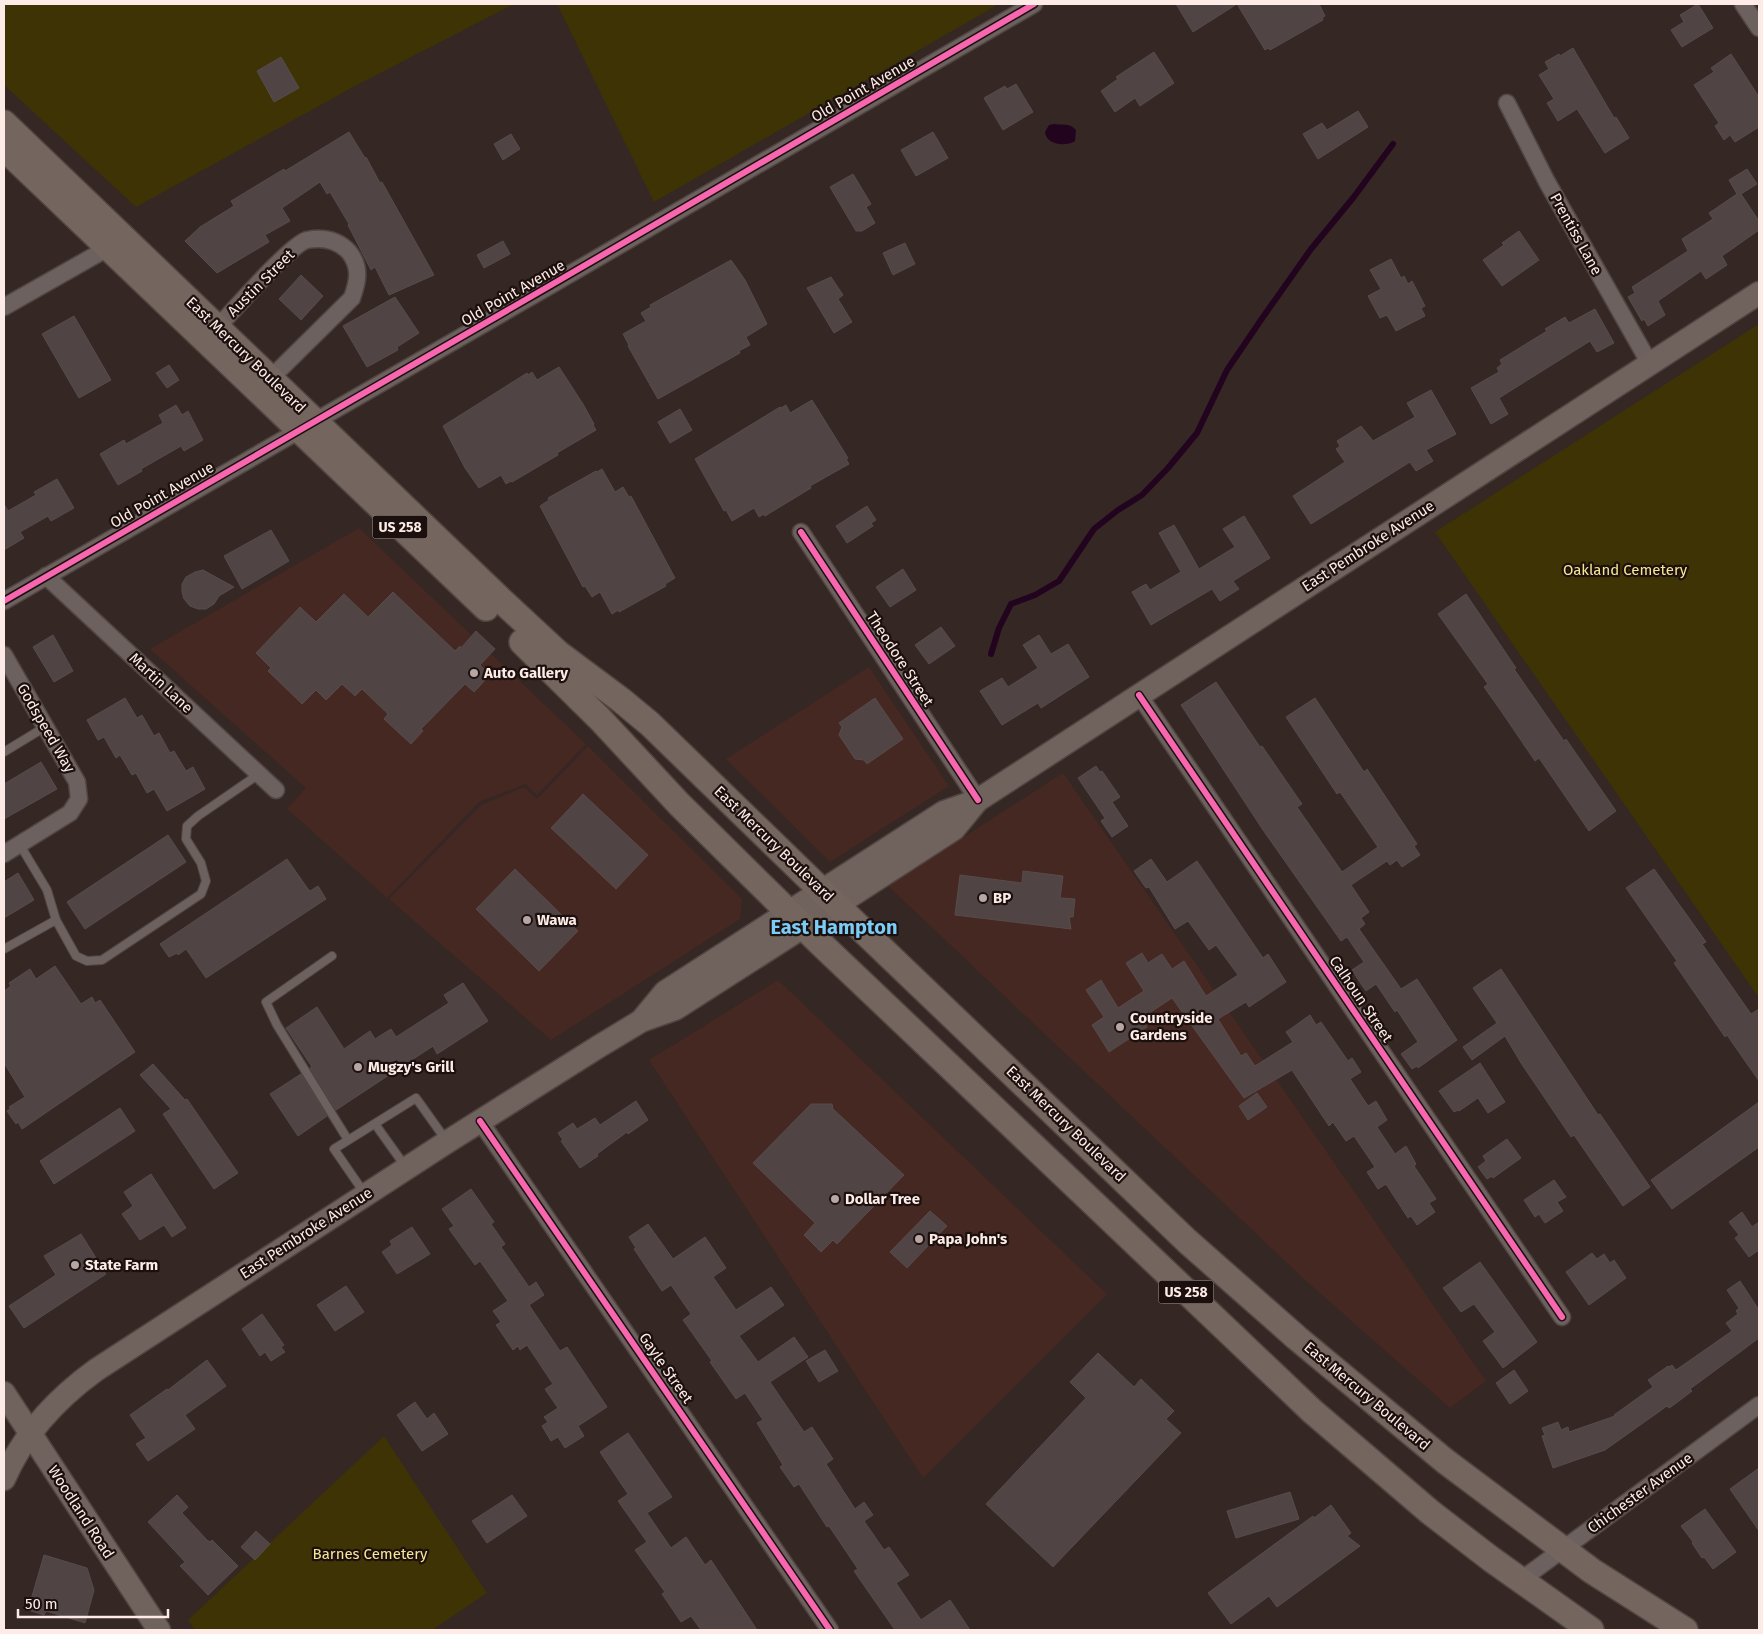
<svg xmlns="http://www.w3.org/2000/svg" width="1763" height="1634" viewBox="0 0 1763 1634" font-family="'Fira Sans',sans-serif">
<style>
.built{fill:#452821}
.green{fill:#3e3305}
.water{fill:#23041f}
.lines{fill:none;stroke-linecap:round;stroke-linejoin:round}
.stream{stroke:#23041f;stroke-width:6}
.building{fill:#504444;stroke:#584b4b}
.lane-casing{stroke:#514542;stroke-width:10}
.street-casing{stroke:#514542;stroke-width:19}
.secondary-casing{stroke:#514542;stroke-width:25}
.primary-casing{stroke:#514542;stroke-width:28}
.lane{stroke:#6c615f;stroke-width:8}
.street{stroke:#6c615f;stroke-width:16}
.secondary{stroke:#70635e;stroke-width:22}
.primary{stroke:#74665e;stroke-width:25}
.cycleway-casing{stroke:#1b100d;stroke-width:9}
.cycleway{stroke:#f766af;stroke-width:6}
.poi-dot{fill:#b7a6a3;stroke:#1b100d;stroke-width:2}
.labels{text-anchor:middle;stroke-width:4.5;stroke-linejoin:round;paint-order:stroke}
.shield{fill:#1b100d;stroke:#b9a9a6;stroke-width:1}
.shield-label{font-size:14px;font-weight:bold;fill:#fdebe7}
.street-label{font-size:15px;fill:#fdebe7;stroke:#1b100d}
.park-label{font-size:15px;fill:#f7e693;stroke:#1b100d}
.poi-label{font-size:15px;font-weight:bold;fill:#fdebe7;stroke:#1b100d;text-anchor:start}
.district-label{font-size:20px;font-weight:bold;fill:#7cccf8;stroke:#1b100d}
</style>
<rect width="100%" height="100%" fill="#352724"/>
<g class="built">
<polygon points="359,528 586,744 537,795 525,784 479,802 387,898 287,809 306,788 150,649"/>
<polygon points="869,667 949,786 830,862 726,759"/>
<polygon points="588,746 742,899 740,919 551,1040 389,899 481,805 524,787 537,799"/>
<polygon points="1063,773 1486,1381 1450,1408 1304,1279 888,886"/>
<polygon points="778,980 1107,1294 923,1478 649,1060"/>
</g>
<g class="green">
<polygon points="4,4 514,4 355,86 136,207 4,85"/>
<polygon points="557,4 999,4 654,202"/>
<polygon points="1759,324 1759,998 1435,532"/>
<polygon points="384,1436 487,1593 432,1630 195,1630 188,1620"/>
</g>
<path class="water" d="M1054 124C1062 125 1070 123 1076 130L1075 141C1066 147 1046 145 1045 132L1049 125Z"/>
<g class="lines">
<polyline class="stream" points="991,654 999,628 1011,604 1035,595 1059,581 1094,529 1118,510 1142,495 1168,468 1197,433 1227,370 1263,317 1311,249 1353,198 1393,144"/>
</g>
<g class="building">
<polygon points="1176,4 1319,4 1325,16 1322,18 1323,20 1270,50 1268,48 1265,50 1237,4 1193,32"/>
<polygon points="1698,4 1713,28 1682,47 1671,30 1684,22 1680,15"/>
<polygon points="1573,48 1614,118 1616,117 1629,138 1605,153 1577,109 1558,121 1547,103 1554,99 1539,75 1549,69 1545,62 1559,54 1560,56"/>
<polygon points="1154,52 1174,83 1140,106 1135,98 1115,112 1101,91 1118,79 1116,77"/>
<polygon points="1731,54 1759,97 1759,127 1735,142 1730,135 1724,140 1715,126 1719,123 1694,85 1714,72 1711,68"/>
<polygon points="281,57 299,88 274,102 257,71"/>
<polygon points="1016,84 1033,112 1003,130 984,98 1005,86 1007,89"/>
<polygon points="1358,111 1368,127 1318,159 1303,134 1322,123 1327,130"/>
<polygon points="349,132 365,158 366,157 380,183 382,182 434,275 389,295 375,267 371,270 348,225 349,224 330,192 327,194 320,182 282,208 290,221 265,235 269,242 217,273 185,241 200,227 234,206 231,201 284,169 285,171"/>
<polygon points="933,132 948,158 916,176 901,150"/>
<polygon points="511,134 520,149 503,160 494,144"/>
<polygon points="1747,169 1757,184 1741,194 1759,221 1759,230 1722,256 1727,265 1706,279 1701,271 1658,301 1665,315 1648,326 1644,319 1642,321 1628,297 1635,293 1632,287 1688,251 1682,239 1713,219 1709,213 1737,194 1729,180"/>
<polygon points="853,174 871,204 866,207 875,223 862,231 856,231 830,187"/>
<polygon points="1519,231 1539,260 1502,286 1483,260 1504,245 1502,243"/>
<polygon points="503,241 510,254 484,268 477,255"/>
<polygon points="905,243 915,264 893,275 883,253"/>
<polygon points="1391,259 1401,278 1404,276 1408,284 1412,281 1425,306 1421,308 1425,316 1396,331 1387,315 1380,318 1368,296 1381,289 1370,270"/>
<polygon points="731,260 745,280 767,324 746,337 750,345 739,351 740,353 658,399 628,346 629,345 623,334 646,321 641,313 651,307 650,305"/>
<polygon points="301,275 323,296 301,320 279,299"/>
<polygon points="831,277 843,295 838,299 852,322 834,333 807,288"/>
<polygon points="395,297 419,333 397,347 398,350 367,367 343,326"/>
<polygon points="1595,309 1614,343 1597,352 1590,341 1499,398 1508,414 1491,424 1471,388 1499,372 1497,368 1502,364 1500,360 1547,331 1545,329 1565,317 1569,323"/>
<polygon points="74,316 111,380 79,398 42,334"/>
<polygon points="169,365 179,380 167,388 156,373"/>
<polygon points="559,367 583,404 594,424 593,425 596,430 557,453 558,455 512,482 511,481 506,484 501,475 479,488 465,468 443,426 527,373 528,375 532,372 537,380"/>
<polygon points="1431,390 1456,434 1426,450 1433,461 1416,471 1410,462 1311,524 1293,496 1345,462 1336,449 1340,446 1337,441 1361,426 1373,441 1415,417 1407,403"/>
<polygon points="812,400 848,458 846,459 849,464 810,486 811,488 765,516 764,514 759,517 754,508 732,521 726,510 724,511 695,459 780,407 781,408 786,405 790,413"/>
<polygon points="176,405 182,415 188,411 203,440 184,451 181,446 141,469 142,471 118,485 100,454 124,440 126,444 163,423 159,415"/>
<polygon points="680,409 692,430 670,443 658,422"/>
<polygon points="602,469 615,492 623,487 629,497 631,496 675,578 665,584 666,586 619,612 618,610 612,614 600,592 592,597 585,586 583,587 540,506 549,500 548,498 596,471 597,472"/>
<polygon points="57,479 74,508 51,521 48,516 20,532 24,538 4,550 4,504 8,511 36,495 34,492"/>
<polygon points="867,506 876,520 871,523 873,526 847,543 836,526"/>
<polygon points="1244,516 1270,558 1233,581 1239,589 1220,601 1212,589 1151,625 1132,592 1146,584 1150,590 1181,572 1159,533 1174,525 1199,569 1235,547 1223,529"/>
<polygon points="271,530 289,561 242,589 224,556"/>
<polygon points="903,569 916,590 890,607 876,587"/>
<polygon points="203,570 234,587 219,596 214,604 206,609 198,609 190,606 184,599 182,592 182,584 186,577 195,572"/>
<polygon points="393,592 455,651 460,646 461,648 476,631 495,649 480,665 490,675 474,692 465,684 421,729 423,731 411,744 384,719 388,714 362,689 355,696 342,684 326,700 316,690 302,704 268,671 271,668 256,653 300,607 316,622 344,594 368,617"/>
<polygon points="1466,594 1516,668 1514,669 1564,741 1566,739 1616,811 1589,831 1539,758 1535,761 1499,708 1484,687 1488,684 1438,614"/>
<polygon points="941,627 955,646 929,664 915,645"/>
<polygon points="53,635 73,671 54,682 33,647"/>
<polygon points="1039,635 1051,654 1068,644 1089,677 1041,708 1038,703 1002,725 980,691 1002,678 1008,687 1038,668 1023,645"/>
<polygon points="1216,682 1260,747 1262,746 1302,804 1297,807 1342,872 1378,847 1340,792 1337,794 1286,717 1315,698 1364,772 1367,769 1417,844 1414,846 1420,855 1402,867 1397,860 1390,865 1387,861 1351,885 1369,912 1361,918 1365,924 1359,929 1401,989 1417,979 1457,1040 1418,1068 1417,1066 1412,1069 1401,1054 1418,1042 1397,1010 1395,1012 1376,984 1366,991 1361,984 1352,970 1364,962 1347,937 1341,941 1263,830 1181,705"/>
<polygon points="125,698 137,718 142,715 154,736 159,733 170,753 174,751 186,771 193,767 205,789 167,811 154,789 147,793 136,773 132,775 120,755 116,758 104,737 98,740 87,720"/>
<polygon points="875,698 903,739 867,764 864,760 855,759 839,735 842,727 839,723"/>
<polygon points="41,762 57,789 4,819 4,784"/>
<polygon points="1096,766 1100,772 1102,771 1120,797 1112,802 1128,826 1112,837 1101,821 1105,818 1078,778"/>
<polygon points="583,794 648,855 616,889 551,828"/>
<polygon points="168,835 186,862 85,929 67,902"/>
<polygon points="287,859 308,889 310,891 318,886 326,899 206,978 186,949 178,955 177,953 169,957 160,944"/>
<polygon points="1151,859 1167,882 1197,861 1263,958 1268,954 1286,982 1249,1007 1246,1002 1218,1019 1241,1056 1246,1053 1255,1066 1293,1042 1286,1032 1310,1015 1316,1025 1321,1022 1348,1061 1352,1058 1361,1072 1350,1079 1368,1106 1376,1101 1387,1120 1377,1127 1395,1154 1406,1146 1416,1164 1414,1166 1436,1199 1429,1203 1435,1212 1417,1225 1411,1216 1408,1218 1386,1184 1378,1189 1367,1172 1375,1167 1354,1136 1346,1141 1333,1122 1329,1126 1292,1070 1244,1098 1172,998 1142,1018 1147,1027 1109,1052 1092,1025 1104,1017 1086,990 1101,980 1118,1008 1144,991 1126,963 1142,953 1148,963 1162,954 1172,969 1184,961 1206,996 1238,975 1216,945 1209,950 1188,921 1175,929 1149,887 1146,888 1134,871"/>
<polygon points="515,869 578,931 539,971 476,909"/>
<polygon points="1654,869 1706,942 1702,944 1751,1014 1759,1009 1759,1081 1727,1035 1725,1037 1674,963 1677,961 1626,888"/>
<polygon points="1023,871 1063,876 1060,898 1075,899 1073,917 1069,917 1071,929 955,915 960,875 1022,883"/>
<polygon points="18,873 34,900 4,918 4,882"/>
<polygon points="55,966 81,1004 92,997 95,1003 100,1000 135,1052 22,1129 18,1122 16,1124 7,1111 11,1108 9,1107 25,1097 4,1063 4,991 11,986 9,983 30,969 36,979"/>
<polygon points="1501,969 1598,1115 1600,1114 1650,1187 1623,1206 1574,1135 1571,1137 1521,1063 1505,1036 1472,1060 1463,1047 1497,1023 1473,988"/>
<polygon points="463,983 488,1021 437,1054 433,1046 336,1110 310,1068 312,1067 286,1028 317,1007 344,1049 370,1031 375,1039 391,1029 396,1037 449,1003 444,995"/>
<polygon points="1480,1063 1505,1102 1488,1113 1478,1098 1459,1111 1458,1110 1454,1112 1439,1091"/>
<polygon points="153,1064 185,1100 187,1099 238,1173 214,1189 163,1114 171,1109 140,1075"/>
<polygon points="301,1074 327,1116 298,1136 270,1094"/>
<polygon points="1257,1093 1267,1107 1248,1120 1239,1106"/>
<polygon points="636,1101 648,1120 628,1134 627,1132 597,1154 598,1156 580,1168 561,1141 563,1140 558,1133 573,1123 577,1129 595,1118 600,1125"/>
<polygon points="1759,1102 1759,1147 1672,1209 1651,1180"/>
<polygon points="811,1104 832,1104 833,1109 904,1175 837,1244 833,1240 821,1252 804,1235 815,1223 753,1163"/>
<polygon points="120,1108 135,1131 54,1184 40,1161"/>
<polygon points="1507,1139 1521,1158 1493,1178 1492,1176 1487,1179 1478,1167 1486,1161 1483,1156"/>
<polygon points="151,1174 186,1228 172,1237 164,1225 140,1240 122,1214 133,1206 124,1192"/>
<polygon points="1554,1180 1566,1197 1557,1202 1563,1211 1545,1223 1539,1214 1535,1217 1524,1200"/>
<polygon points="471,1189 494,1222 491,1224 505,1244 501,1247 529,1287 536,1282 544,1295 529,1305 560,1351 567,1347 607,1407 578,1426 584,1436 565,1448 558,1437 551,1441 542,1426 548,1422 544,1417 558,1408 545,1389 553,1384 527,1345 520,1350 518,1346 513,1350 496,1325 501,1322 493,1311 508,1301 480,1261 475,1265 449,1229 454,1226 442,1209"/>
<polygon points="930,1211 947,1226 907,1268 890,1252"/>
<polygon points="1742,1212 1752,1227 1759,1222 1759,1250 1749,1257 1735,1238 1739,1235 1729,1222"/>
<polygon points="648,1224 673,1259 705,1237 726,1268 713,1277 736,1310 771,1287 784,1305 739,1336 758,1362 794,1337 808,1357 770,1382 804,1432 812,1427 833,1459 826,1464 855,1509 864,1502 873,1515 864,1521 884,1550 889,1547 909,1575 896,1583 921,1620 950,1600 970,1630 895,1630 854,1571 858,1569 829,1526 827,1527 799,1484 794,1487 780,1467 783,1465 757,1423 763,1420 745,1393 736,1399 710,1362 712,1361 683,1320 691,1314 671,1285 662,1291 634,1249 636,1248 629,1237"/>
<polygon points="412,1227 430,1254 397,1274 382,1252 392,1245 390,1241"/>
<polygon points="81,1234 106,1274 24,1328 9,1306 56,1275 44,1256"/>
<polygon points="1592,1253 1597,1259 1604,1254 1610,1263 1614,1260 1626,1278 1589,1305 1566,1272"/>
<polygon points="1480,1262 1537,1342 1503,1368 1483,1341 1495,1332 1474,1304 1461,1312 1443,1288"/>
<polygon points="1740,1281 1759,1310 1759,1338 1690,1389 1692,1391 1675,1404 1669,1408 1667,1406 1605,1450 1553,1468 1542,1436 1545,1435 1542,1428 1558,1422 1561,1430 1568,1427 1569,1432 1615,1416 1614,1415 1653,1387 1648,1380 1668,1366 1669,1367 1672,1365 1676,1370 1732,1331 1726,1323 1738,1314 1736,1311 1739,1308 1727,1290"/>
<polygon points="346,1286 364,1312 335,1331 317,1305"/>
<polygon points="262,1314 284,1345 281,1347 285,1352 271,1361 265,1352 260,1356 242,1329"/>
<polygon points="825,1350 838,1371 819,1382 806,1361"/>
<polygon points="1098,1353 1134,1387 1141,1379 1174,1411 1166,1419 1181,1433 1053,1567 986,1504 1086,1398 1070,1382"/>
<polygon points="207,1360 226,1386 185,1415 195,1429 148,1461 136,1444 146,1438 130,1415 167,1389 168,1390"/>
<polygon points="1514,1370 1528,1391 1510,1404 1496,1383"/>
<polygon points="415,1402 427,1419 434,1413 448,1434 422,1451 397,1415"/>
<polygon points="628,1433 672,1497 647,1513 671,1548 686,1537 705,1565 711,1560 757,1630 701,1630 691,1616 681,1622 662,1594 665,1592 635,1550 647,1542 618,1501 628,1494 600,1452"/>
<polygon points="1759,1468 1759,1531 1730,1489"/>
<polygon points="1290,1492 1299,1519 1236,1538 1227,1511"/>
<polygon points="177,1495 188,1507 182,1513 207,1540 210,1542 212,1540 238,1566 208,1595 180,1566 185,1562 148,1522"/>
<polygon points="512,1495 527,1516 487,1543 472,1521"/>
<polygon points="1331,1505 1351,1533 1347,1536 1360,1546 1277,1607 1269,1596 1231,1624 1208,1593 1313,1516 1314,1518"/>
<polygon points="1705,1509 1736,1552 1713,1569 1704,1557 1702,1558 1692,1543 1693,1542 1681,1526"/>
<polygon points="256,1531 270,1544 255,1560 241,1547"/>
<polygon points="44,1555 87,1568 94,1590 85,1623 46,1611 44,1615 28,1610"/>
</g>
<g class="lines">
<g class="lane-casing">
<g id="lane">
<polyline points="4,752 45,727"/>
<polyline points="20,845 47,890 56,920 76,956 87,961 102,960 201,894 206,881 201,863 186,839 187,826 198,816 259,774"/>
<polyline points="4,949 56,920"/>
<polyline points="332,956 266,1002 277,1025 348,1140"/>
<polyline points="375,1124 405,1166"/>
<polyline points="365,1194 334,1149 416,1098 446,1140"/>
</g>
</g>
<g class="street-casing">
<g id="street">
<polyline points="1743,4 1759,28"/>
<polyline points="1507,103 1547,182 1650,364"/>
<polyline points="4,307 115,244"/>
<path d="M217 328C232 312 291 244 307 240 323 237 338 240 349 252 361 267 358 281 352 298L270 379"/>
<polyline points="801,532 978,800"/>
<polyline points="46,576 276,790"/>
<polyline points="4,601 551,285 1034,4"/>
<polyline points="4,655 77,782 79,799 70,813 4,854"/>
<polyline points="1139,695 1562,1317"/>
<polyline points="480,1121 830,1630"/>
<polyline points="1521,1580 1759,1405"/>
</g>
</g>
<g class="secondary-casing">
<g id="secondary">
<polyline points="641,1021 665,992 944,812 978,800 1759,293"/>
<polyline points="4,1393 159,1630"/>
<path d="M4 1479C24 1433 56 1399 96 1370L447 1142 598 1047 641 1021 675 1009 789 936 954 829 977 801"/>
</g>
</g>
<g class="primary-casing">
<g id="primary">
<polyline points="4,123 501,600 558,653 621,700 650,724 855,923 1187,1241 1297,1338 1445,1461 1592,1571 1685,1630"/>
<polyline points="4,148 486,608"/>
<polyline points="522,642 600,719 679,804 820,943 1312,1411 1430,1512 1491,1559 1591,1630"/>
</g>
</g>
<use href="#lane" class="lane"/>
<use href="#street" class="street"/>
<use href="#secondary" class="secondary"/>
<use href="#primary" class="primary"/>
<g class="cycleway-casing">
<g id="cycleway">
<polyline points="801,532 978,800"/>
<polyline points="4,601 551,285 1034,4"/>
<polyline points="1139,695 1562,1317"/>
<polyline points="480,1121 830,1630"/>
</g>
</g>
<use href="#cycleway" class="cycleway"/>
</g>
<g class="poi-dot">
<circle cx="474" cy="673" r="5"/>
<circle cx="983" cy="898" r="5"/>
<circle cx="527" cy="920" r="5"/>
<circle cx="1120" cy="1027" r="5"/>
<circle cx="358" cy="1067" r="5"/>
<circle cx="835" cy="1199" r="5"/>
<circle cx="919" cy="1239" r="5"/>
<circle cx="75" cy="1265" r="5"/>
</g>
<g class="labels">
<g class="shield">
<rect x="372.5" y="515.5" width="55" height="23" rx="4"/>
<rect x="1158.5" y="1280.5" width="55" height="23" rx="4"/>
</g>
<g class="shield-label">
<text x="400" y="532">US 258</text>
<text x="1186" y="1297">US 258</text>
</g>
<g class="street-label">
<text transform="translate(863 89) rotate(-30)" y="5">Old Point Avenue</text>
<text transform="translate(1576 234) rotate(61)" y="5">Prentiss Lane</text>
<text transform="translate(261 283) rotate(-45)" y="5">Austin Street</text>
<text transform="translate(513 293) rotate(-30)" y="5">Old Point Avenue</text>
<text transform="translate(246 355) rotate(44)" y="5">East Mercury Boulevard</text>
<text transform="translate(162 495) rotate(-30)" y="5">Old Point Avenue</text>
<text transform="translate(1368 546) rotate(-33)" y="5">East Pembroke Avenue</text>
<text transform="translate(900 659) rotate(57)" y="5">Theodore Street</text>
<text transform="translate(161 683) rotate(43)" y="5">Martin Lane</text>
<text transform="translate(46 728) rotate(60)" y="5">Godspeed Way</text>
<text transform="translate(774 844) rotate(44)" y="5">East Mercury Boulevard</text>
<text transform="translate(1361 999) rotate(56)" y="5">Calhoun Street</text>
<text transform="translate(1066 1124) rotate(44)" y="5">East Mercury Boulevard</text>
<text transform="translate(306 1233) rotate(-33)" y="5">East Pembroke Avenue</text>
<text transform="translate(666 1368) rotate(55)" y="5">Gayle Street</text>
<text transform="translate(1367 1396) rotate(40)" y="5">East Mercury Boulevard</text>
<text transform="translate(1640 1493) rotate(-36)" y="5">Chichester Avenue</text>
<text transform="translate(81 1512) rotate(57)" y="5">Woodland Road</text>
</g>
<g class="park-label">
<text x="1625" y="575">Oakland Cemetery</text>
<text x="370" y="1559">Barnes Cemetery</text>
</g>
<g class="poi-label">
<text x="484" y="678">Auto Gallery</text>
<text x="993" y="903">BP</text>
<text x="537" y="925">Wawa</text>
<text x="1130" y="1023">Countryside<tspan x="1130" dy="17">Gardens</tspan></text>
<text x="368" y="1072">Mugzy's Grill</text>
<text x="845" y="1204">Dollar Tree</text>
<text x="929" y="1244">Papa John's</text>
<text x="85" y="1270">State Farm</text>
</g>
<g class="district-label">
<text x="834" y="934">East Hampton</text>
</g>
</g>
<rect width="1763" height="1634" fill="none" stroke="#fdebe7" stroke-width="10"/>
<path d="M18 1609v8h150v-8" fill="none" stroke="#fdebe7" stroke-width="2.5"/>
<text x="25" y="1609" font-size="15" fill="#fdebe7" stroke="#1b100d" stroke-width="4" paint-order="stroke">50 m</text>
</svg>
